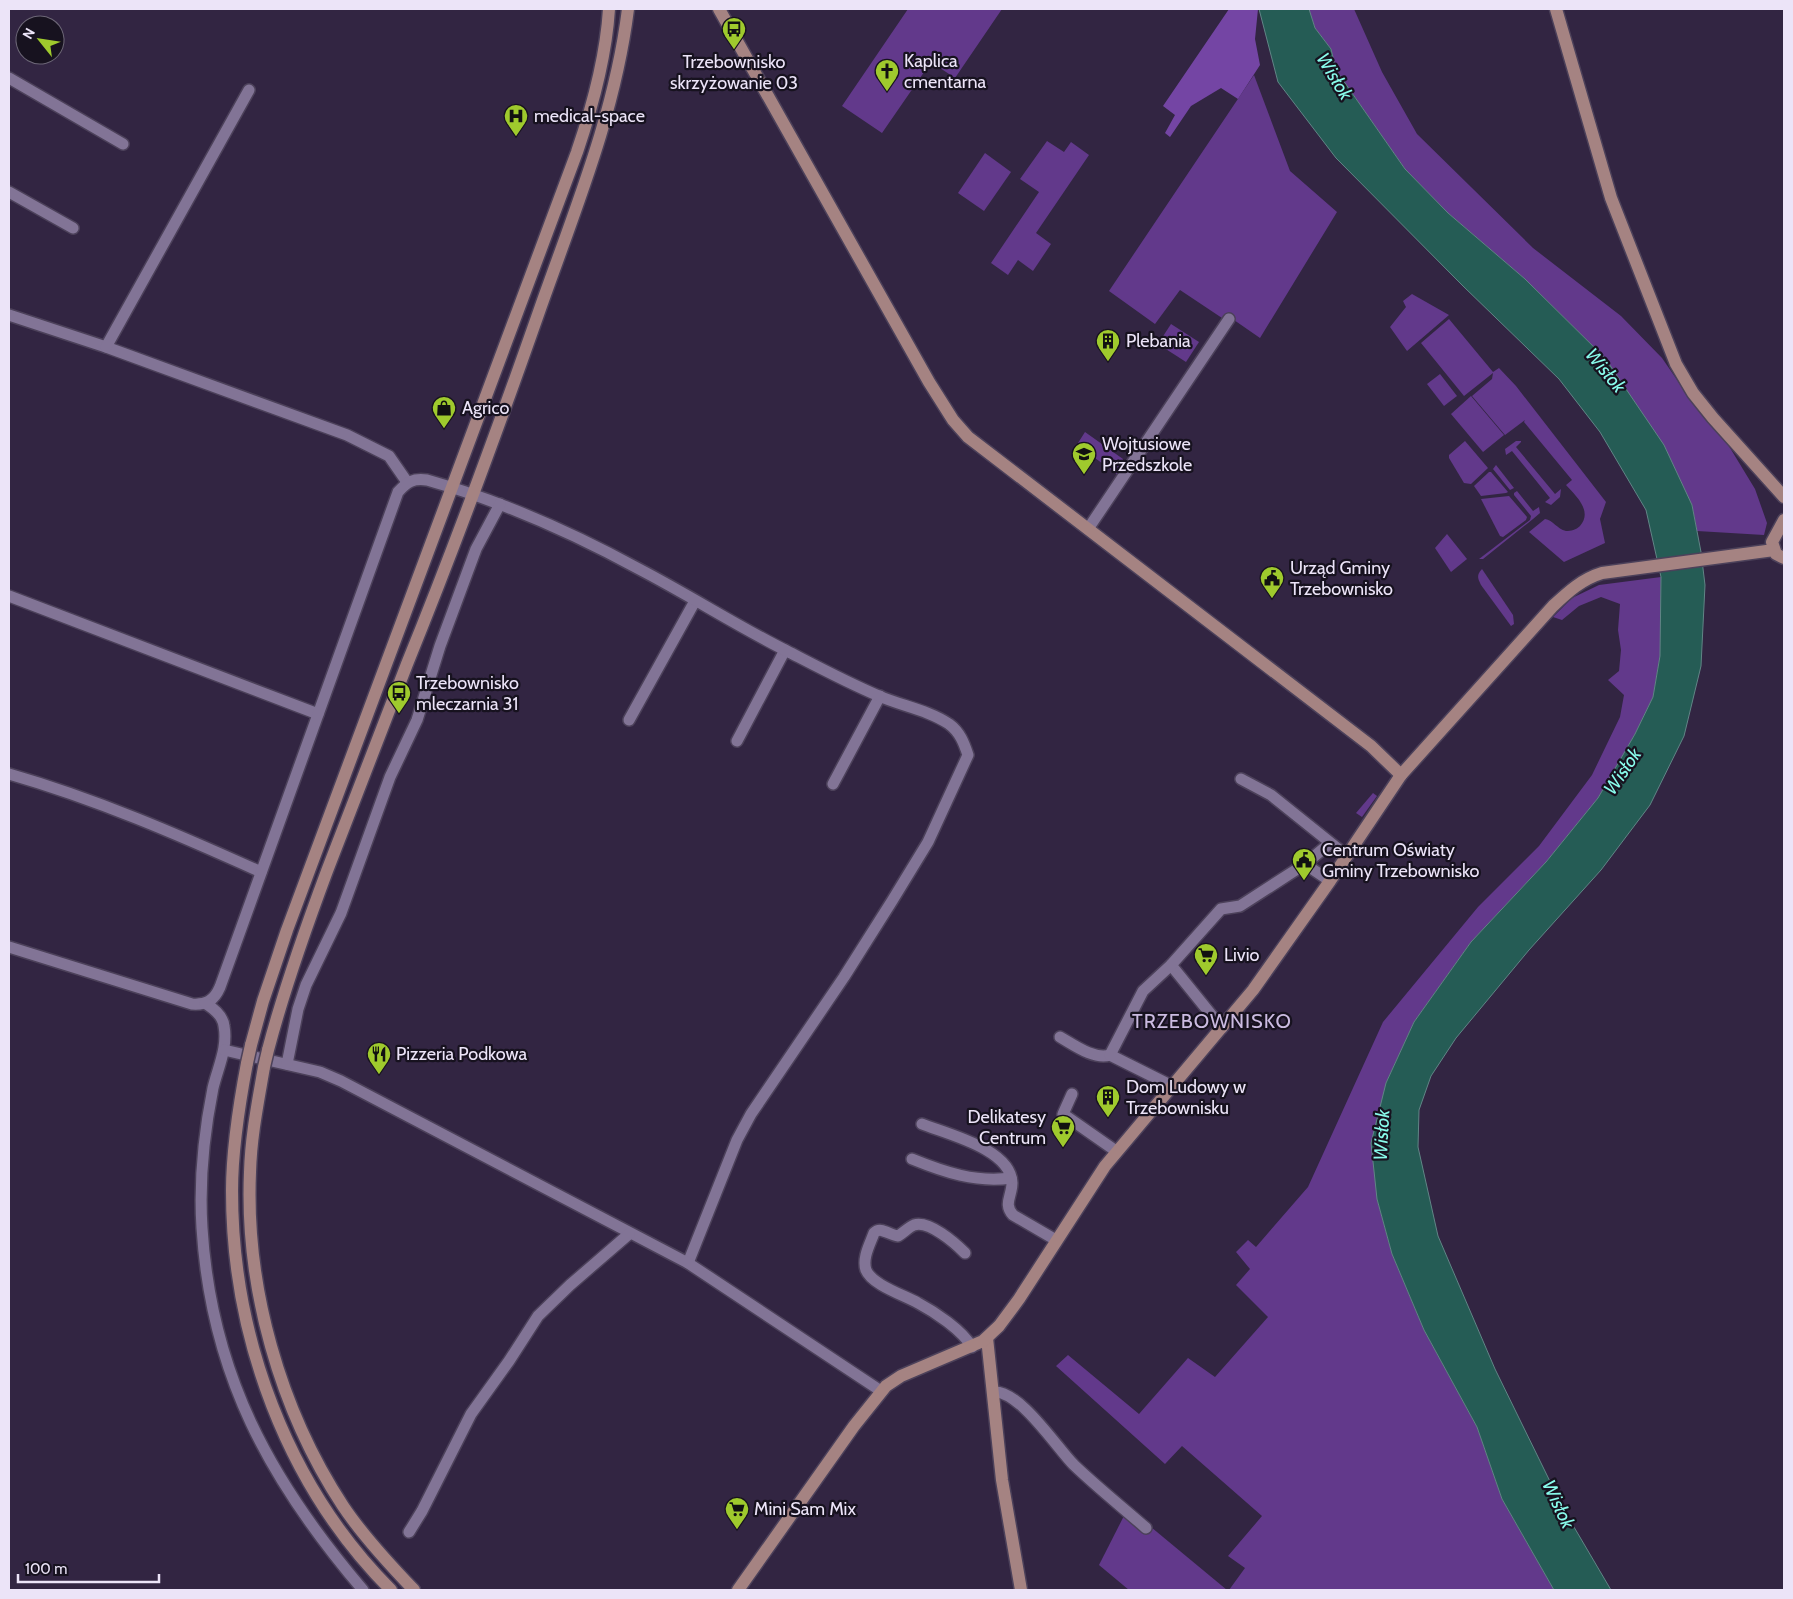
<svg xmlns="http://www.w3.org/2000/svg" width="1793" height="1599" viewBox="0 0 1793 1599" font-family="Cabin,sans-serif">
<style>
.green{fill:#62398b}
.forest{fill:#7445a4}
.water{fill:#255c55;stroke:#618586}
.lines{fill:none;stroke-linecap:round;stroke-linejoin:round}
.street-casing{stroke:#4c415a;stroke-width:14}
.secondary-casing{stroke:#4c415a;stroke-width:15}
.street{stroke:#827496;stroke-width:11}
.secondary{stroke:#a58382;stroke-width:12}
.secondary-bridge-casing{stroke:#4c415a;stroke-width:15;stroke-linecap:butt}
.secondary-bridge{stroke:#a58382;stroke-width:12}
.labels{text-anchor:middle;stroke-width:4.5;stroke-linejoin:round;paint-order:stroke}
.poi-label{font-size:18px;fill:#ece4f8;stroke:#17121f;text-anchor:start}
.water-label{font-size:19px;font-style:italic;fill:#89fcec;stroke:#17121f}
.quarter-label{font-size:20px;letter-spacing:1px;fill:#cbbbe1;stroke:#17121f}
</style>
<rect width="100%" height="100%" fill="#322542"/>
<g class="green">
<polygon points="908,9 1002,9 955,78 931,62 882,133 842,106"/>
<polygon points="1309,9 1354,9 1382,72 1417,134 1533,248 1621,316 1662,358 1695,406 1724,438 1755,489 1767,523 1764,535 1697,531 1692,505 1605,358 1525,279 1448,213 1405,169 1336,70 1331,49 1315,28"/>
<polygon points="1254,75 1290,171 1337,212 1260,338 1234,320 1225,320 1180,290 1155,324 1109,291"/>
<polygon points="1047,141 1064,152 1071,142 1089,155 1036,233 1051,244 1033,271 1018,260 1008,275 991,263 1039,192 1020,179"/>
<polygon points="985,153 1011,172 984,211 958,193"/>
<polygon points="1412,294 1449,315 1407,351 1390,327 1406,307 1403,301"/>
<path d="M1449 319 1493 372 1499 368 1516 386 1606 502 1600 519 1605 543 1564 562 1529 532 1545 519C1553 520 1557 529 1566 531 1571 531 1576 530 1580 526 1593 511 1576 496 1566 485L1572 480 1524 422 1525 420 1505 435 1472 396 1492 379 1493 373 1464 396 1421 343Z"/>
<polygon points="1171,324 1199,342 1186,362 1158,344"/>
<polygon points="1440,374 1457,396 1444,406 1427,384"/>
<polygon points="1471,396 1504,435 1483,452 1451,414"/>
<polygon points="1085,432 1123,459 1122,470 1118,475 1095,458 1096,456 1078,443"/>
<polygon points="1465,441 1488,468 1471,484 1464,483 1449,458 1449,455"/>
<polygon points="1516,441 1521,441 1521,442 1516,447 1555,494 1561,489 1560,497 1551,505 1545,502 1550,498 1512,451 1506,455 1505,449"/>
<polygon points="1496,465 1514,488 1510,490 1493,469"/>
<polygon points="1489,472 1491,472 1508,492 1506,493 1481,496 1474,486"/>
<polygon points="1517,491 1533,511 1539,507 1540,513 1533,519 1483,559 1479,559 1530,520 1531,516 1514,495 1514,493"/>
<polygon points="1509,496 1527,517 1526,520 1503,537 1500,536 1481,499"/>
<polygon points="1447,534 1467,559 1451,572 1435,548"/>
<path d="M1482 569 1513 615 1514 624 1511 626 1481 585C1478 579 1476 575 1482 569Z"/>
<polygon points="1661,577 1660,656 1653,697 1635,734 1598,798 1546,862 1471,942 1414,1022 1386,1083 1377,1199 1392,1254 1424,1330 1477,1427 1502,1499 1554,1590 1229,1590 1245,1568 1228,1556 1262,1516 1182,1446 1165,1464 1056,1366 1068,1355 1139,1414 1188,1358 1215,1377 1268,1317 1236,1285 1250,1269 1236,1252 1248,1240 1256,1247 1308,1187 1383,1022 1478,907 1539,846 1592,775 1620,717 1624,695 1608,680 1619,671 1621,650 1618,630 1620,604 1601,597 1579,606 1562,620 1553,617 1572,598 1599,585"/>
<polygon points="1373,793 1377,796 1362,817 1356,813"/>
<polygon points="1128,1508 1227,1590 1129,1590 1099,1565"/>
</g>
<polygon class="forest" points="1229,9 1258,9 1255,39 1260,65 1238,99 1221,88 1191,106 1170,137 1165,133 1175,115 1163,106"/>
<polygon class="water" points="1259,9 1309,9 1315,28 1331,49 1336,70 1405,169 1448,213 1525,279 1605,358 1664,445 1692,505 1701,552 1705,585 1701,666 1684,736 1650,805 1601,870 1529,950 1456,1038 1431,1076 1419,1110 1418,1147 1438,1236 1495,1369 1564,1510 1611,1590 1554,1590 1502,1499 1477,1427 1424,1330 1392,1254 1377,1199 1371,1143 1386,1083 1414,1022 1471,942 1546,862 1598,798 1635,734 1653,697 1660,656 1661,577 1646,510 1600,432 1559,379 1463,286 1336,158 1278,82"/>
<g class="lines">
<g class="street-casing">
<g id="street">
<polyline points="9,78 123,144"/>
<polyline points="9,192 73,228"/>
<polyline points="9,315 106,347 347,435 389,456 407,482"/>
<polyline points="106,347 249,90"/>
<polyline points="1088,529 1229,319"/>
<polyline points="9,596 318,714"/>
<polyline points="629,720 695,601"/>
<polyline points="737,741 785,650"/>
<path d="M9 774C96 799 179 835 261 872"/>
<polyline points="1241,779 1271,795 1347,856"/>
<polyline points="833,784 880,696"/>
<polyline points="1305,864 1330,881"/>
<path d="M9 947 192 1004C206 1005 214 1001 220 987L398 492C407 482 413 478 427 480 501 501 571 532 639 569 689 595 737 626 787 651 818 667 848 683 879 696 902 706 928 710 949 724 960 732 964 743 968 755L928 842 892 901 844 977 751 1114 737 1140 688 1263"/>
<polyline points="1171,965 1222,1028"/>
<path d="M205 1003C213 1008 223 1016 224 1026 228 1048 218 1067 213 1088 204 1133 199 1182 202 1228 211 1374 270 1481 363 1590"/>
<path d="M1060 1037C1074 1045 1094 1060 1110 1055"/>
<polyline points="224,1050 320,1072 341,1081 688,1263 881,1391"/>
<polyline points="287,1064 298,1009 306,985 341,913 390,777 417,720 440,646 476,549 500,504"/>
<polyline points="1172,1086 1110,1055 1143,991 1171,965 1221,909 1240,906 1305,864 1329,844"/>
<polyline points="1072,1094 1063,1114 1116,1151"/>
<path d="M922 1124C947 1134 1011 1149 1012 1183 1012 1196 1003 1204 1013 1215L1056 1240"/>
<path d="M912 1159C944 1172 976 1183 1011 1178"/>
<path d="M965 1253C955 1243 929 1220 914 1225 909 1227 903 1233 898 1236 889 1235 881 1226 874 1233 870 1244 862 1258 866 1270 872 1285 904 1295 918 1303 935 1312 962 1330 972 1347"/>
<path d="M993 1392C1019 1389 1057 1448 1074 1465 1097 1487 1122 1507 1146 1528"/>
<polyline points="409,1532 422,1511 471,1414 509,1361 538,1316 570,1285 629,1234"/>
</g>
</g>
<g class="secondary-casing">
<g id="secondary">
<polyline points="719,9 929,382 953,420 968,437 1371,746 1401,775"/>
<polyline points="1556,9 1611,198 1676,364 1693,393 1713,418 1784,497"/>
<polyline points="1784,520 1772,542 1776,554 1784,558"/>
<path d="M251 1045 263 1001 287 930 577 152C593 105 606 58 609 9"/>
<path d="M268 1050C284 989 305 930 327 871 353 802 380 733 407 664 455 546 499 426 541 306 576 207 615 113 628 9"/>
<path d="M247 1063C239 1105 232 1148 232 1191 232 1337 287 1486 391 1590"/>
<path d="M264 1067C258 1102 251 1136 250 1172 245 1287 280 1410 343 1506 363 1536 389 1564 414 1590"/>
<polyline points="987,1338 1002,1480 1021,1590"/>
<path d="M738 1590 854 1426 886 1386 901 1376 983 1341 999 1326 1019 1299 1105 1166 1253 990 1330 881 1401 775 1553 606C1568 592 1582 579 1602 573L1774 550"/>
</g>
</g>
<use href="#street" class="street"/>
<use href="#secondary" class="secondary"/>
<g class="secondary-bridge-casing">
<g id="secondary-bridge">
<polyline points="247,1063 251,1045"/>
<polyline points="264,1067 268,1050"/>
</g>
</g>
<use href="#secondary-bridge" class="secondary-bridge"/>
</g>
<defs>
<g id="bus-pin" transform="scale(1.25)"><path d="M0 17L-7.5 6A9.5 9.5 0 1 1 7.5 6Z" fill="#9fca2d" stroke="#17121f"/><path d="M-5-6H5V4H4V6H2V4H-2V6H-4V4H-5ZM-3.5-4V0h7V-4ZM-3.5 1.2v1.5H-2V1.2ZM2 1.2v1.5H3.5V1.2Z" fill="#111"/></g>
<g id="church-pin" transform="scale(1.25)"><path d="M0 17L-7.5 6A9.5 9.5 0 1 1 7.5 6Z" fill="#9fca2d" stroke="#17121f"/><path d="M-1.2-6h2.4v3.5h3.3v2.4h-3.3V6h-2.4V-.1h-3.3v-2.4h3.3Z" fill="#111"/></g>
<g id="hospital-pin" transform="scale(1.25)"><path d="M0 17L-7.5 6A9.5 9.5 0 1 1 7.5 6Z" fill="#9fca2d" stroke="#17121f"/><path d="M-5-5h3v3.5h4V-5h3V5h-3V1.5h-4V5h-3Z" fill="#111"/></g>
<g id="building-pin" transform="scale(1.25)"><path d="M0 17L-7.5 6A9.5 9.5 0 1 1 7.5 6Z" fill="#9fca2d" stroke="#17121f"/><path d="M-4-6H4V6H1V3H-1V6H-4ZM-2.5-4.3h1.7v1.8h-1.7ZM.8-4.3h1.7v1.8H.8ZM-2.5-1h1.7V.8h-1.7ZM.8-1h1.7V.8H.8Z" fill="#111"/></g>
<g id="shop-pin" transform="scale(1.25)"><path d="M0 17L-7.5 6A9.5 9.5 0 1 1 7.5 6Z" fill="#9fca2d" stroke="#17121f"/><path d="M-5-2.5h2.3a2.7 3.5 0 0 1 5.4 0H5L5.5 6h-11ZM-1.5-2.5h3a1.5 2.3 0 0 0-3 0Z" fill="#111"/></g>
<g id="school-pin" transform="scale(1.25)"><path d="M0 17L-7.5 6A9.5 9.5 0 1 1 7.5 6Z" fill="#9fca2d" stroke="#17121f"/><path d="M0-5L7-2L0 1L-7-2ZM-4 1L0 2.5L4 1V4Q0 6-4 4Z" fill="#111"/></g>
<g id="civic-pin" transform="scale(1.25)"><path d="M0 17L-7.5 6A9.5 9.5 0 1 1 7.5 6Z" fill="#9fca2d" stroke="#17121f"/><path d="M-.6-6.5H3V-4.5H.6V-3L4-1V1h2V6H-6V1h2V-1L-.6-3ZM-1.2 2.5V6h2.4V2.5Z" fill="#111"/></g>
<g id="supermarket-pin" transform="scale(1.25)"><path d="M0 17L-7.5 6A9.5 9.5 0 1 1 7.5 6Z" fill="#9fca2d" stroke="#17121f"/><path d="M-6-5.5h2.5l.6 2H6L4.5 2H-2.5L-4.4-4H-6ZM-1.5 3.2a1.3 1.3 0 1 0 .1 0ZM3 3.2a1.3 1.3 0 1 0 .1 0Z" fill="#111"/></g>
<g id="restaurant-pin" transform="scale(1.25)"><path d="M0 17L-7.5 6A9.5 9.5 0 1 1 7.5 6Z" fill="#9fca2d" stroke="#17121f"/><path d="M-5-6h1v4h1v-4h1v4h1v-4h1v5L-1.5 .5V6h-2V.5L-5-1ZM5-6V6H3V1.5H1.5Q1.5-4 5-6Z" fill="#111"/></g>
</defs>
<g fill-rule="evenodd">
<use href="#bus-pin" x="734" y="29"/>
<use href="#church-pin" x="887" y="71"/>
<use href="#hospital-pin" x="516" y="116"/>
<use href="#building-pin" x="1108" y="341"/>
<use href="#shop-pin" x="444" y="408"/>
<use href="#school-pin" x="1084" y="454"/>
<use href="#civic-pin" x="1272" y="578"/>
<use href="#bus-pin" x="399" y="693"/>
<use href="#civic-pin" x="1304" y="860"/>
<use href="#supermarket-pin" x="1206" y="955"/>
<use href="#restaurant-pin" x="379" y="1054"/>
<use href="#building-pin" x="1108" y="1097"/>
<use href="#supermarket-pin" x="1063" y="1127"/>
<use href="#supermarket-pin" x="737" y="1509"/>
</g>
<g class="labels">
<g class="poi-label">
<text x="904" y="67">Kaplica<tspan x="904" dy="21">cmentarna</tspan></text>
<text x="734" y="68" text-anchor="middle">Trzebownisko<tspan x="734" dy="21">skrzyżowanie 03</tspan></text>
<text x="534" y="122">medical-space</text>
<text x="1126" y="347">Plebania</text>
<text x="462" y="414">Agrico</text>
<text x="1102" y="450">Wojtusiowe<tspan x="1102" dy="21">Przedszkole</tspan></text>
<text x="1290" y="574">Urząd Gminy<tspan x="1290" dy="21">Trzebownisko</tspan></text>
<text x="416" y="689">Trzebownisko<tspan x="416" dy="21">mleczarnia 31</tspan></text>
<text x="1322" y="856">Centrum Oświaty<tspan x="1322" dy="21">Gminy Trzebownisko</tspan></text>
<text x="1224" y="961">Livio</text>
<text x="396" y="1060">Pizzeria Podkowa</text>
<text x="1126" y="1093">Dom Ludowy w<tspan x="1126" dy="21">Trzebownisku</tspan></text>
<text x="1046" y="1123" text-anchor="end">Delikatesy<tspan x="1046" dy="21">Centrum</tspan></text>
<text x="754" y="1515">Mini Sam Mix</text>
</g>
<g class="water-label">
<text transform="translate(1335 76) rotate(59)" y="7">Wisłok</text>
<text transform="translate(1606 370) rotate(50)" y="7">Wisłok</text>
<text transform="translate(1622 771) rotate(-56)" y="7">Wisłok</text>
<text transform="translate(1381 1135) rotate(-87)" y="7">Wisłok</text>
<text transform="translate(1559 1504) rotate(65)" y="7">Wisłok</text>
</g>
<g class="quarter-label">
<text x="1212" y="1028">TRZEBOWNISKO</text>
</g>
</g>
<rect width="1793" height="1599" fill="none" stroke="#ece4f8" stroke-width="20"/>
<g transform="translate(40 40) rotate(300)"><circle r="24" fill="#17121f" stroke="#6c6676"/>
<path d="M0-4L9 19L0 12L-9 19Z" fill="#9fca2d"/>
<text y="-8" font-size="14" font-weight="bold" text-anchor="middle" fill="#ece4f8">N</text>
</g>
<path d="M18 1574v8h141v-8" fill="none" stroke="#ece4f8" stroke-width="2.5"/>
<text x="25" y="1574" font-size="15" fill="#ece4f8" stroke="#17121f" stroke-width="4" paint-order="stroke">100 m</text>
</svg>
